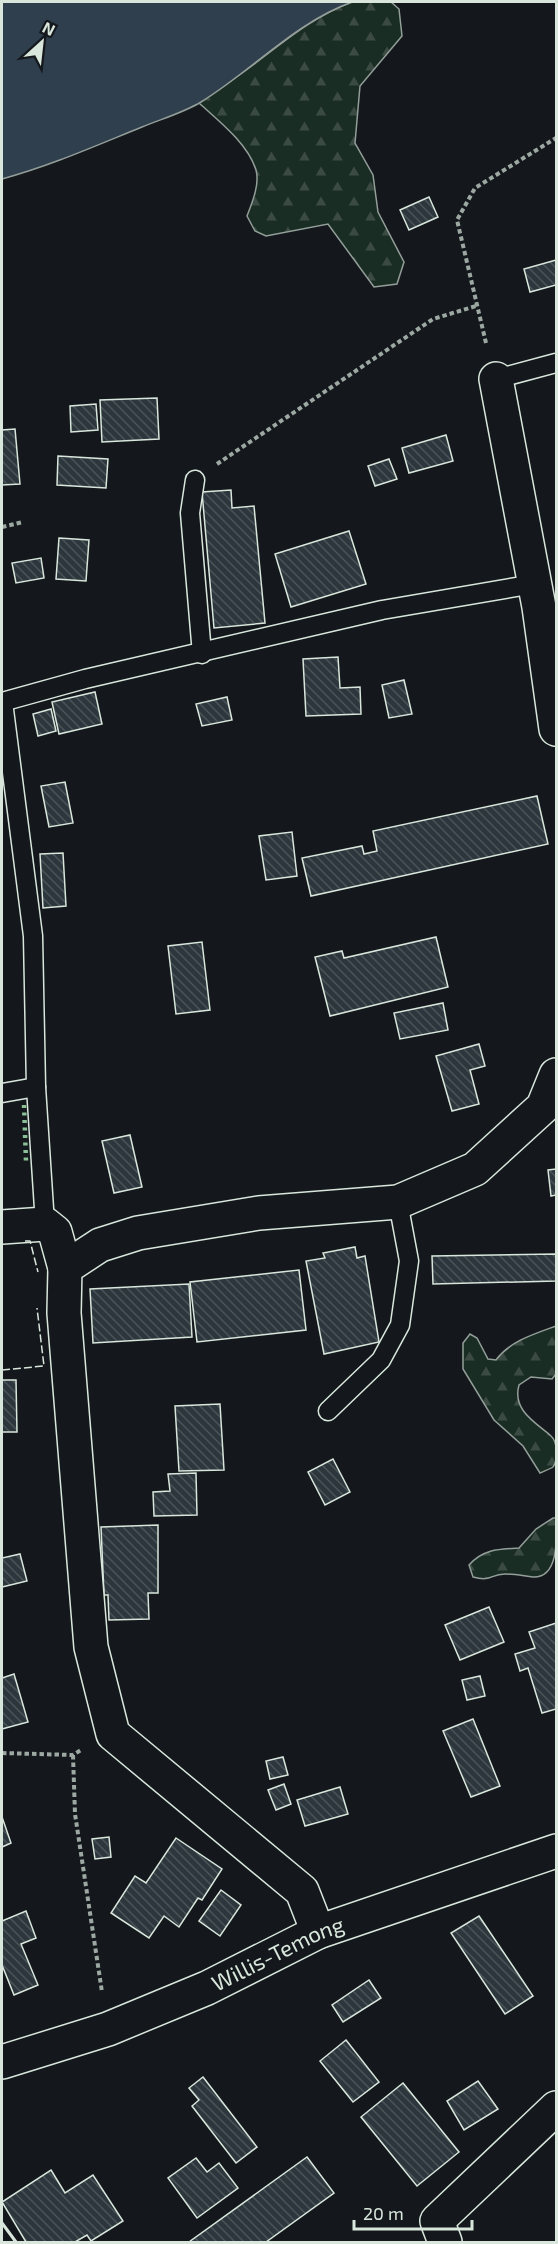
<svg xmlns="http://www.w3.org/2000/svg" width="558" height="2244" viewBox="0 0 558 2244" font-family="'Exo 2',sans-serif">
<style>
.forest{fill:url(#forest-firs);stroke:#939e99;stroke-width:1.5}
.water{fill:#2f3f4d;stroke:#939e99;stroke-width:1.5}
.building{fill:url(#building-back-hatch);stroke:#d8e6dc;stroke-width:1.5}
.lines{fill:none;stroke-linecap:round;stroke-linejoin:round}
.lane-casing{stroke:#d8e6dc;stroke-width:21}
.street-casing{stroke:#d8e6dc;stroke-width:36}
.secondary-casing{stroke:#d8e6dc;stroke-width:36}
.path{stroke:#9da8a2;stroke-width:4;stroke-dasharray:4.5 3;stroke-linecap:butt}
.lane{stroke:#14181c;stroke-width:18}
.street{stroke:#14181c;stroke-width:33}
.secondary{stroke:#14181c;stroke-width:33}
.hedge{stroke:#8ac095;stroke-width:4.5;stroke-dasharray:3 4.5;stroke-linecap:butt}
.fence{stroke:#d8e6dc;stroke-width:1.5;stroke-dasharray:8 3;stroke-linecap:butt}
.wall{stroke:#d8e6dc;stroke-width:3}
.labels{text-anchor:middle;stroke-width:4.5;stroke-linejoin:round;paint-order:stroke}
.street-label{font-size:22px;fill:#d8e6dc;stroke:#14181c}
</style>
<defs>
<pattern id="forest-firs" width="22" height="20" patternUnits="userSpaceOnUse" patternTransform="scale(1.5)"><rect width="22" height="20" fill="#1a2d24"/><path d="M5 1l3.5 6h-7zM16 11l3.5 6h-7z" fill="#3b4b43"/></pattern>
<pattern id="building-back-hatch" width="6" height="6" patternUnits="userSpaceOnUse" patternTransform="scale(1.5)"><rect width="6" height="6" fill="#2c363c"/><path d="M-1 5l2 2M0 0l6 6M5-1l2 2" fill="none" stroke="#4a5358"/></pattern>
</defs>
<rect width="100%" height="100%" fill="#14181c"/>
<g class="forest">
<path d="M352 2H391L399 9 402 36 360 86 355 143 373 175 378 212 404 262 397 284 374 287 328 224 266 236 255 231 247 216C252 203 260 184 256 170 248 144 219 121 199 103 217 90 236 78 253 65 285 41 314 16 352 2Z"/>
<path d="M556 1326V1374L552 1379 531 1377 519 1385C512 1410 535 1422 551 1436 558 1442 558 1461 553 1467 550 1469 544 1471 540 1473L523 1446 494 1420 463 1369V1343L470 1334 477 1338 488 1359 496 1360C510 1341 534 1334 556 1326Z"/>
<path d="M553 1518H556C557 1542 558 1578 533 1577 524 1576 514 1574 505 1574 490 1574 492 1582 473 1577L469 1565C483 1549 499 1549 519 1548L536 1529Z"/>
</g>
<path class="water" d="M2 2H352C294 23 253 70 201 102 183 113 161 119 142 127 95 146 50 166 2 179Z"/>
<g class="building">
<polygon points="429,197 438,217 409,230 400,210"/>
<polygon points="556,260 556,285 530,292 524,269"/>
<polygon points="157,398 159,439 102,442 100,400"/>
<polygon points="96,404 98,430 71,432 70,406"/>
<polygon points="15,429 20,484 2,485 2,430"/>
<polygon points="446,435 453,461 409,473 402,448"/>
<polygon points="58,456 108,459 106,488 57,485"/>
<polygon points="389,459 397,479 375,486 368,466"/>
<polygon points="231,490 232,508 254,506 265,623 214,628 202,492"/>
<polygon points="349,531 366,584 291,607 275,554"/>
<polygon points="59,538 89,540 86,581 56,579"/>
<polygon points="41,558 44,578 16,583 12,563"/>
<polygon points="338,657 340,688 360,687 361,714 306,716 303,659"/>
<polygon points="404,680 412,714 389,718 382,685"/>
<polygon points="95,692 102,724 59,734 52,702"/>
<polygon points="227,697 232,720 202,726 196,704"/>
<polygon points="51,709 56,731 38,736 33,714"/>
<polygon points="65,782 73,823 49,827 41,786"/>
<polygon points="537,796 548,844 311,896 302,858 362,846 364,854 377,851 373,831"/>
<polygon points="292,832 297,876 266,880 259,836"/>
<polygon points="63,853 66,906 43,908 40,854"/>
<polygon points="436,937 448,987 330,1016 315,957 342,951 344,958"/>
<polygon points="202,942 210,1010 176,1014 168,946"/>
<polygon points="443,1003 448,1030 400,1039 394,1013"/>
<polygon points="479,1044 485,1066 470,1070 479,1104 452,1111 436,1056"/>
<polygon points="130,1135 142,1187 114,1193 102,1141"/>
<polygon points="556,1169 556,1195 551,1196 548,1170"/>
<polygon points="355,1247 357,1258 365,1256 379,1342 324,1354 306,1261 325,1258 323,1253"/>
<polygon points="556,1254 556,1281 433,1284 432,1256"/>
<polygon points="299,1270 306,1330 197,1342 190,1282"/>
<polygon points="189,1284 192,1337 93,1343 90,1289"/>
<polygon points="2,1380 16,1380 17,1432 2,1432"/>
<polygon points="220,1404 224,1470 179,1471 175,1406"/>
<polygon points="333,1459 350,1492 325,1505 308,1472"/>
<polygon points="196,1473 197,1515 154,1516 153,1492 170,1491 168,1474"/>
<polygon points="158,1525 158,1593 148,1593 149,1619 109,1620 108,1595 104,1595 101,1527"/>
<polygon points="20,1554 27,1581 2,1587 2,1558"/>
<polygon points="489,1607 504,1642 460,1660 445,1625"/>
<polygon points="556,1623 556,1709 542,1713 528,1668 520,1671 515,1654 535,1648 529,1632"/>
<polygon points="14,1674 28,1722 2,1729 2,1678"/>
<polygon points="480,1676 485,1696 467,1700 462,1680"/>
<polygon points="473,1719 500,1786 471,1797 443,1731"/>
<polygon points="283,1757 288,1775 270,1779 266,1761"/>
<polygon points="284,1784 291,1804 276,1810 268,1790"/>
<polygon points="340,1787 348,1814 305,1826 297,1800"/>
<polygon points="2,1817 11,1843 2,1847"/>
<polygon points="109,1837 111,1857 95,1859 92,1839"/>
<polygon points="176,1838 222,1869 202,1900 198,1898 179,1927 164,1916 149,1938 111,1913 135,1876 146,1883"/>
<polygon points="221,1890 241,1905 220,1936 199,1921"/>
<polygon points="26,1911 36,1938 21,1944 38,1985 14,1995 2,1965 2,1921"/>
<polygon points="479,1916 533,1996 505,2014 451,1933"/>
<polygon points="369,1980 381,1998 343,2022 332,2005"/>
<polygon points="346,2040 379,2082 353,2102 320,2061"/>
<polygon points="203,2077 257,2147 236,2163 192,2106 199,2100 189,2088"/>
<polygon points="478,2081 498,2109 464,2130 447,2101"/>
<polygon points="403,2083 459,2152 417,2186 361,2117"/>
<polygon points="307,2157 334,2193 266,2242 189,2242"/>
<polygon points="196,2158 207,2172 219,2163 238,2188 197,2218 168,2178"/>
<polygon points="51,2170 65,2193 93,2175 123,2221 91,2241 87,2235 75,2242 26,2242 2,2202"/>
</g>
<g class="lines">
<g class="lane-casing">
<g id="lane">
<polyline points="496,379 556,363"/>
<polyline points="195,480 190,513 202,654"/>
<polyline points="2,702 85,679 382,610 534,584"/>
<polyline points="3,702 33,936 36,1087 45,1224"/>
<polyline points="2,1093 36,1087"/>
<polyline points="328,1411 381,1360 400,1325 409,1261 398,1202"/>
</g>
</g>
<g class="street-casing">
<g id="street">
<polyline points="496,379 539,607 556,729"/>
<polyline points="2,1227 45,1224 55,1232 65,1268"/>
<polyline points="318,1932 302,1891 113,1734 91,1647 64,1313 65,1268 100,1245 138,1233 259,1213 398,1202 475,1169 543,1107 556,1075"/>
<polyline points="445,2242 437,2221 556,2108"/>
</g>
</g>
<g class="secondary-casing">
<g id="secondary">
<path id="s1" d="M2 2062 108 2029 207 1988 318 1932 556 1851"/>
</g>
</g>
<g class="path">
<polyline points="486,343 457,220 475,188 556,138"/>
<polyline points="217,464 433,319 476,306"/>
<polyline points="2,527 23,522"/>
<polyline points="2,1753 73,1755 81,1750"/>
<polyline points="73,1755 75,1814 102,1992"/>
</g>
<use href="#lane" class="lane"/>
<use href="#street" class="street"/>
<use href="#secondary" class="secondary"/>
<polyline class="hedge" points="24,1105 26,1161"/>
<g class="fence">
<polyline points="25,1241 30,1241 38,1272"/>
<polyline points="2,1370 44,1366 37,1308"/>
</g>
<polyline class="wall" points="2,2223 16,2242"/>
</g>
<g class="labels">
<g class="street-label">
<text dy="8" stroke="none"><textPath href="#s1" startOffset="297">Willis-Temong</textPath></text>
</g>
</g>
<rect width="558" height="2244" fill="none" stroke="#d8e6dc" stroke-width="6"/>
<g transform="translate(42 42) rotate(27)" stroke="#14181c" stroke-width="4.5" paint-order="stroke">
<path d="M0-4.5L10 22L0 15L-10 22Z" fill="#d8e6dc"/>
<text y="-9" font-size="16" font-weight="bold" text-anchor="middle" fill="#d8e6dc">N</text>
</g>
<path d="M354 2220v9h118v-9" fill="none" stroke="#d8e6dc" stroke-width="3"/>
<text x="363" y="2220" font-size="18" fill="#d8e6dc" stroke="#14181c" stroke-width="4.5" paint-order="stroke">20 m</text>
</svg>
